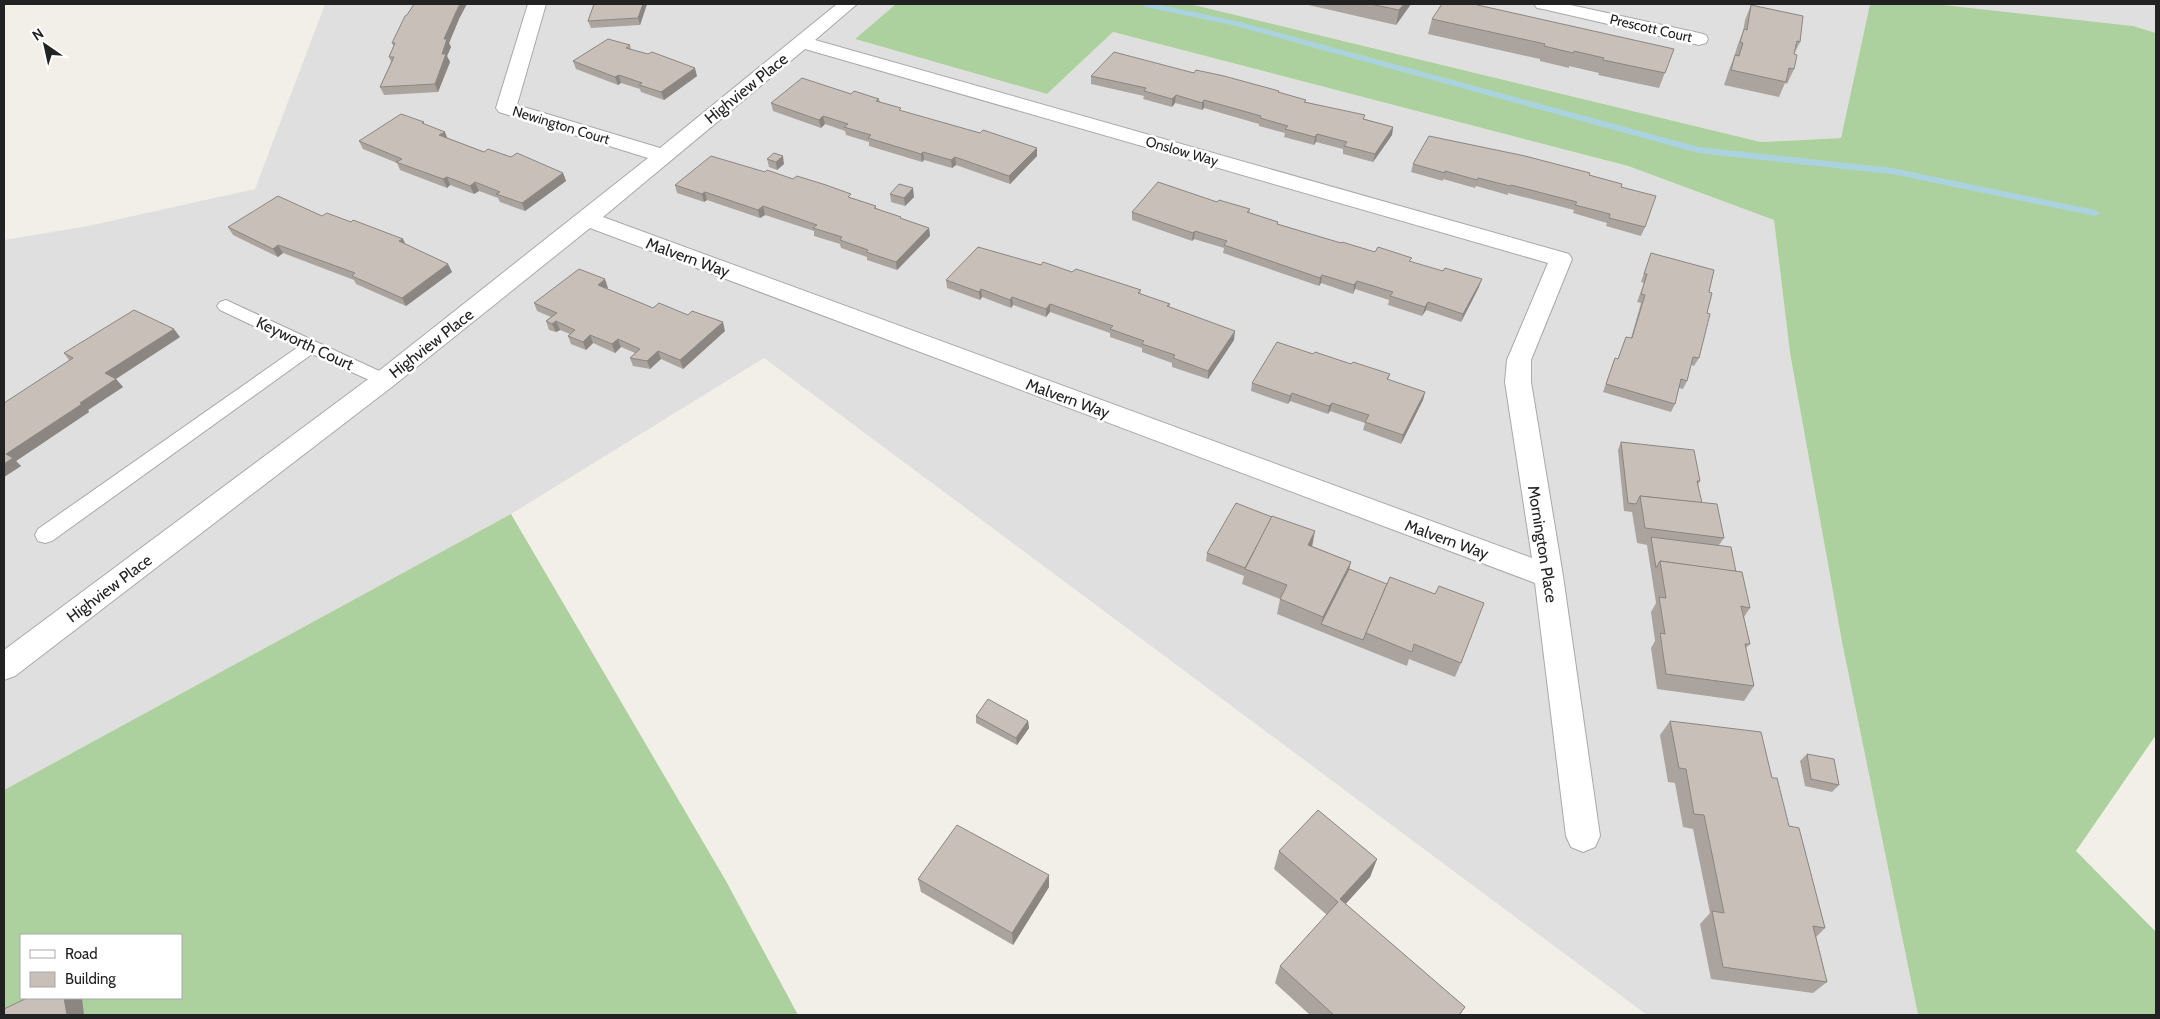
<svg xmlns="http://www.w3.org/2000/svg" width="2160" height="1019" viewBox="0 0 2160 1019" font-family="Cabin,sans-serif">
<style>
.residential{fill:#e0dfdf}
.forest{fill:#add19e;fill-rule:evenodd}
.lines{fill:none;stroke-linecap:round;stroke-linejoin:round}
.stream{fill:#aad3df;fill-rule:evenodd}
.lane-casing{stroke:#a9a9a9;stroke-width:2}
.street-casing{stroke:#a9a9a9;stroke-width:2}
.lane{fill:#fff;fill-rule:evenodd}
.street{fill:#fff;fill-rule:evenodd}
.wall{fill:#aba49e}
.shaded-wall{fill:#8b8681}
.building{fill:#c7bfb8;stroke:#8b8681}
.labels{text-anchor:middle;stroke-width:5;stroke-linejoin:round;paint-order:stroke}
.far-street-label{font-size:14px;fill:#222;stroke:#fff}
.street-label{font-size:16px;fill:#222;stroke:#fff}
</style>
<rect width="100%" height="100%" fill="#f2efe9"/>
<g class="residential">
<polygon points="325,4 896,4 855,39 1047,94 1113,32 1628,166 1774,220 1790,353 1842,642 1918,1015 1647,1015 764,358 511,514 4,790 4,240 88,226 255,189"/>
<polygon points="1190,4 1870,4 1841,138 1761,142"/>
<polygon points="1935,4 2156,4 2156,33 2133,26"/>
</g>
<g class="forest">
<polygon points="896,4 1190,4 1761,142 1841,138 1870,4 1935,4 2133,26 2156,33 2156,735 2076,851 2156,932 2156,1015 1918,1015 1842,642 1790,353 1774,220 1628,166 1113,32 1047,94 855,39"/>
<path d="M511 514 726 881 798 1015H4V790ZM21 935H181V998H21Z"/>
</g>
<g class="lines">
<polygon class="stream" points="1141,4 1156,4 1236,21 1699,147 1892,168 2095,210 2100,213 2095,216 1892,174 1698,153 1232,25 1145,7"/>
<g class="lane-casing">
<polygon id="lane" points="226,300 390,376 393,380 390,384 384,386 378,384 312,354 52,541 45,543 38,541 35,535 38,529 298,347 220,310 217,306 220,302"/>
</g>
<g class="street-casing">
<g id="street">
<path d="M528 4H546L517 105 660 148 837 4H857L815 40 1569 254 1572 259 1531 360V382L1563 576 1600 836 1595 847 1583 852 1571 847 1566 836 1535 583 590 228 393 386 15 676 4 680V650L375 374 648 158 499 112 496 108ZM805 49 1548 263 1507 360 1505 382 1532 558 603 217Z"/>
<polygon points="1534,4 1566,4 1699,33 1706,35 1708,39 1706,43 1699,45 1543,9 1537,8"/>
</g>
</g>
<use href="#lane" class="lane"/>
<use href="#street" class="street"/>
</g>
<g class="wall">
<polygon points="647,4 640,25 591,28 588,21"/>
<polygon points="1304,4 1411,4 1396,25"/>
<polygon points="1751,5 1800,42 1794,54 1794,69 1787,84 1785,83 1779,97 1724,85 1729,70 1734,57 1738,44 1743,32 1745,20"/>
<polygon points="459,19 449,43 451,47 447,56 450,62 438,92 384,95 380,87 391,62 389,57 394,47 392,43"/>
<polygon points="1432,19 1674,49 1659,88 1598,75 1599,73 1569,66 1569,68 1540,61 1540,59 1428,34"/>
<polygon points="630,45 631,49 697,76 664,100 641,92 640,89 621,83 618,85 576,69 573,61"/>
<polygon points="1194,73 1279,91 1279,93 1306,100 1305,102 1393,127 1392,135 1373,162 1343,154 1343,149 1316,142 1314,145 1284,137 1285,133 1259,126 1259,124 1204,108 1202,110 1175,103 1172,107 1143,99 1144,96 1091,84 1091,76"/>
<polygon points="851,94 879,99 880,102 902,111 1037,156 1010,184 956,165 952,168 924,160 922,162 869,146 869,142 846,135 845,131 825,124 821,128 773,111 771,103"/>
<polygon points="425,125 448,138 484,152 511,157 563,173 566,181 525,211 500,202 498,198 479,191 474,194 450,185 447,188 400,170 397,163 363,149 359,141"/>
<polygon points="767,159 784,164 777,170 769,167"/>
<polygon points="1413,164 1589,175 1621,187 1645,227 1641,236 1606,226 1607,223 1573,213 1574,210 1508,193 1508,195 1476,186 1475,188 1443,179 1443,181 1411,172"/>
<polygon points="675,185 852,198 876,206 876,208 902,219 929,228 930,236 897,270 867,260 867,257 841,248 840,244 814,236 814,231 765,215 760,218 707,200 704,202 677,193"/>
<polygon points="890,194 914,197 905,206 891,202"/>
<polygon points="1217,202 1250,209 1249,213 1278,222 1278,224 1341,243 1411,262 1479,287 1461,322 1426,310 1422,316 1388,305 1389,300 1355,289 1353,294 1321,283 1319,286 1223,253 1224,248 1194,239 1192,241 1132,220 1132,212"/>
<polygon points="322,216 405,244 448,264 452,272 406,306 356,284 354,280 283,253 278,257 233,235 228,227"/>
<polygon points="1651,253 1709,292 1707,313 1699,358 1694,366 1691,365 1687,381 1683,389 1679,388 1675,404 1671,412 1603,392 1612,366 1615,358 1618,359 1626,337 1631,338 1641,303 1637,302 1644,283 1641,282"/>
<polygon points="1041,265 1141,290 1140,294 1170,304 1169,307 1234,340 1208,379 1172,367 1172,363 1142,352 1142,348 1110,337 1110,333 1050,312 1046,317 1013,305 1011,308 982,297 980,300 947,288 946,280"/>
<polygon points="608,288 607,289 653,308 725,331 683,369 661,359 650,369 633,366 630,358 635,353 621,347 615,353 593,343 586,350 571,344 568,336 570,334 560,330 556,332 549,330 546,321 551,317 537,311 534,303"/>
<polygon points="180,337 116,379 123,387 88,410 89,412 16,461 21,466 4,477 69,360 64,353"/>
<polygon points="1313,354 1390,374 1388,380 1425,392 1423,400 1401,444 1363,430 1365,423 1330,411 1328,414 1290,401 1288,404 1251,391 1252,383"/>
<polygon points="1621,442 1700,481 1698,485 1702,503 1724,538 1719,545 1736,572 1750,608 1744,617 1750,644 1746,648 1754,686 1744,701 1657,689 1651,648 1655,641 1651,612 1656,603 1647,545 1637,543 1632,512 1624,511 1618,450"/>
<polygon points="1312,546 1351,562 1349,569 1461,663 1455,677 1409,659 1407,666 1277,614 1280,599 1242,584 1244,576 1206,561 1207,553"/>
<polygon points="976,716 1028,721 1029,728 1017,745 976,723"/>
<polygon points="1670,721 1772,778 1825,928 1816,937 1827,982 1813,993 1711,979 1700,924 1710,913 1693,829 1683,827 1675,783 1668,782 1660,735"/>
<polygon points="1807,754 1839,785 1832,792 1805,786 1800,761"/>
<polygon points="1279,851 1377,859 1370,877 1345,904 1465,1007 1460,1015 1310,1015 1275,983 1280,966 1327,915 1274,869"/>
<polygon points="918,879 1049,887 1013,945 921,892"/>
</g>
<g class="shaded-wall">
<polygon points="460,4 467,4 459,19 449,43 451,47 447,56 450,62 438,92 435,84 442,54 444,39 456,12"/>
<polygon points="643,4 647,4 640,25 638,18"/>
<polygon points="1404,4 1411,4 1396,25 1399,10"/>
<polygon points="695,68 697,76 664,100 661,92"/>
<polygon points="619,75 621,83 618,85 615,77"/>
<polygon points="1176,95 1175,103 1172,107 1172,99"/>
<polygon points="1204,100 1204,108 1202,110 1202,103"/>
<polygon points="823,116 825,124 821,128 819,120"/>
<polygon points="1393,127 1392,135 1373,162 1375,154"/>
<polygon points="445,132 448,140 439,135"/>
<polygon points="1317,134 1316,142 1314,145 1315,137"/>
<polygon points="1037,148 1037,156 1010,184 1009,176"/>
<polygon points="923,152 924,160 922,162 921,154"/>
<polygon points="783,156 784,164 777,170 776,162"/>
<polygon points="955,157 956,165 952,168 951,160"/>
<polygon points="563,173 566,181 525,211 522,203"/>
<polygon points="447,177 450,185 447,188 443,179"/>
<polygon points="475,182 479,191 474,194 470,186"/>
<polygon points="913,188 914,197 905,206 904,198"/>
<polygon points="705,192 707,200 704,202 702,194"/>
<polygon points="763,206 765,215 760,218 758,210"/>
<polygon points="929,228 930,236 897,270 896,262"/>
<polygon points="1195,231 1194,239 1192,241 1193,233"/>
<polygon points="403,239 407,247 399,241"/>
<polygon points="278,245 283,253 278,257 273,249"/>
<polygon points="448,264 452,272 406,306 402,298"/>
<polygon points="1322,275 1321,283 1319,286 1320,278"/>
<polygon points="605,279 608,288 601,293 598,285"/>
<polygon points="1482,279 1479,287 1461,322 1463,314"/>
<polygon points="1357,281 1355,289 1353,294 1354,285"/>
<polygon points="981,289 982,297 980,300 979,292"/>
<polygon points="1012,297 1013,305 1011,308 1010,300"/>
<polygon points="1428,302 1426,310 1422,316 1425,307"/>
<polygon points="1050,304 1050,312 1046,317 1046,309"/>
<polygon points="556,321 560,330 556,332 552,324"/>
<polygon points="723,322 725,331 683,369 680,360"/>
<polygon points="174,329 180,337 111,382 105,373"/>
<polygon points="1235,331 1234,340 1208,379 1208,371"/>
<polygon points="590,335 593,343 586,350 583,342"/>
<polygon points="618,339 621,347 615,353 612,344"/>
<polygon points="658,351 661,359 650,369 647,361"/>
<polygon points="116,379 123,387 88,410 89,412 16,461 21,466 4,477 4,464 6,454 80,403"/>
<polygon points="1425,392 1423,400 1401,444 1403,435"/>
<polygon points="1292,393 1290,401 1288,404 1290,396"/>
<polygon points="1332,403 1330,411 1328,414 1329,406"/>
<polygon points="1315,531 1312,547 1308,545"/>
<polygon points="1351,562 1347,577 1321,624 1323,617"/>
<polygon points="1028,721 1029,728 1017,745 1016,738"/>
<polygon points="1377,859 1370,877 1334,917 1340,899"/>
<polygon points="1049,875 1049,887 1013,945 1012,933"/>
<polygon points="64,998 82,998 84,1015 67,1015"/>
</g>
<g class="building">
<polygon points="414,4 460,4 456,12 444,39 447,39 442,54 446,54 435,84 380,87 394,57 389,57 395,43 392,43 405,16 407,15"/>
<polygon points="594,4 643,4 638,18 588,21"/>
<polygon points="1370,4 1404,4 1399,10"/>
<polygon points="1442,4 1473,4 1674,49 1665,73 1603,60 1604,58 1574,51 1573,53 1544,46 1545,44 1432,19"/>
<polygon points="1751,5 1803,16 1800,42 1797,41 1794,54 1797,55 1794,69 1789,68 1786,82 1731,70 1735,55 1739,56 1743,43 1740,42 1744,29 1747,30"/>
<polygon points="608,39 630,45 626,48 648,54 652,52 695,68 661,92 639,85 642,83 619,75 615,77 573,61"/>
<polygon points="1114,52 1194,73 1196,70 1224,76 1279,91 1278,92 1306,100 1304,102 1365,115 1363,119 1393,127 1375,154 1344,146 1347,142 1317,134 1315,137 1285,129 1288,126 1260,118 1261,116 1204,100 1202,103 1176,95 1172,99 1144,91 1146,88 1091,76"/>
<polygon points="802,78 851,94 854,91 879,99 876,101 901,108 899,110 980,133 983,130 1037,148 1009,176 955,157 951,160 923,152 921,154 868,138 871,135 844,127 848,124 823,116 819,120 771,103"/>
<polygon points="401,114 424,122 422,123 445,132 439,135 484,152 488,149 511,157 517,153 563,173 522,203 496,194 500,192 475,182 470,186 447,177 443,179 396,162 402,159 359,141"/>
<polygon points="1429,136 1525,156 1590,173 1589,175 1622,184 1621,187 1656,196 1645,227 1609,218 1610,214 1575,205 1577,202 1511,185 1510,186 1478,178 1477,180 1445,171 1445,173 1413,164"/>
<polygon points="774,153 783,156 776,162 767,159"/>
<polygon points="711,156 765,172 767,170 793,179 797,176 826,185 851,194 848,197 876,206 874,208 901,217 900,218 929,228 896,262 866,252 868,250 840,240 842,237 813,228 817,225 763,206 758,210 705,192 702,194 675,185"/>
<polygon points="1158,182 1217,202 1219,200 1250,209 1247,212 1278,222 1277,224 1341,243 1342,242 1375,252 1378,247 1412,258 1409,261 1443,271 1445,268 1482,279 1463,314 1428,302 1425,307 1390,296 1393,292 1357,281 1354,285 1322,275 1320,278 1224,245 1227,241 1195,231 1193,233 1132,212"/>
<polygon points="899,184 913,188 904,198 890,194"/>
<polygon points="278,196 322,216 327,213 351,222 353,220 403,239 399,241 448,264 402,298 352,276 355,273 278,245 273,249 228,227"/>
<polygon points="978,247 1041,265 1043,262 1072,272 1076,269 1107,279 1141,290 1138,293 1170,304 1167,306 1235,331 1208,371 1173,358 1175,355 1142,344 1144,341 1110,329 1113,326 1050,304 1046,309 1012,297 1010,300 981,289 979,292 946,280"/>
<polygon points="1651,253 1714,270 1709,292 1712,293 1707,313 1710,314 1699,358 1693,357 1687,381 1681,379 1675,404 1606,384 1615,358 1618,359 1626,337 1632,338 1645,295 1641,294 1647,274 1644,274"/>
<polygon points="579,269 605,279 598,285 653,308 659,303 688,315 692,311 723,322 680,360 658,351 647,361 630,358 640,349 618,339 612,344 590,335 583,342 568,336 575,330 556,321 552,324 546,321 557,313 534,303"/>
<polygon points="134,310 174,329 105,373 116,379 80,403 82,404 6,454 13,458 4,464 4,403 73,358 64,353"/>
<polygon points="1277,342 1313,354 1315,352 1351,364 1353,362 1390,374 1387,379 1425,392 1403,435 1365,422 1369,415 1332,403 1329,406 1292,393 1290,396 1252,383"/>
<polygon points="1621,442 1694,450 1700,481 1697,481 1702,503 1640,496 1636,504 1628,503"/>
<polygon points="1640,496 1717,504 1724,538 1645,528"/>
<polygon points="1236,503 1272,517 1245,568 1207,553"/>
<polygon points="1272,516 1315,531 1308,545 1351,562 1323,617 1280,599 1287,585 1245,569"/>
<polygon points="1651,537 1731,547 1736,572 1660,561 1656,568"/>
<polygon points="1660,561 1742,572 1750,608 1741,606 1750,644 1745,644 1754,686 1666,674 1660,633 1665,634 1659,597 1666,598"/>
<polygon points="1349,569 1387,584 1363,640 1321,624"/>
<polygon points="1390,577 1435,594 1439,586 1484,603 1461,663 1414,644 1412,652 1366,633"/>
<polygon points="988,699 1028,721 1016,738 976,716"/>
<polygon points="1670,721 1761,732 1772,778 1777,778 1789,826 1799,828 1825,928 1813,926 1827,982 1723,967 1712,911 1724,913 1704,815 1694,814 1686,769 1679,768"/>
<polygon points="1807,754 1834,759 1839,785 1811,779"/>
<polygon points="1318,810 1377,859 1340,899 1465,1007 1459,1015 1334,1015 1280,966 1338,902 1279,851"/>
<polygon points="957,825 1049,875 1012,933 918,879"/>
<polygon points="27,998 64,998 67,1015 4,1015 4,1009"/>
</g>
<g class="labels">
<g class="far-street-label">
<text transform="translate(1651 28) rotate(13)" y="5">Prescott Court</text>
<text transform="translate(561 125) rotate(17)" y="5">Newington Court</text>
<text transform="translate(1182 151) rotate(16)" y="5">Onslow Way</text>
</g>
<g class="street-label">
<text transform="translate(746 88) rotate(-39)" y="6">Highview Place</text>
<text transform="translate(688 257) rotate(20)" y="6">Malvern Way</text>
<text transform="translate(305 343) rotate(25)" y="6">Keyworth Court</text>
<text transform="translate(431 343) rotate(-38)" y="6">Highview Place</text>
<text transform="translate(1068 398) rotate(20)" y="6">Malvern Way</text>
<text transform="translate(1447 539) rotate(20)" y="6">Malvern Way</text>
<text transform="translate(1543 544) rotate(81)" y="6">Mornington Place</text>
<text transform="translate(109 588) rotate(-37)" y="6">Highview Place</text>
</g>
</g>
<rect width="2160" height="1019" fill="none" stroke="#222222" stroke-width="10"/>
<rect x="20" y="934" width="162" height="65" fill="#ffffff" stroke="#a7a7a7"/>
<rect x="30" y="950" width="25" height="8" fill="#ffffff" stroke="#a7a7a7"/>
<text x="65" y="959" font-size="15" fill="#222222">Road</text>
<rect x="30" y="972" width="25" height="15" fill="#c7bfb8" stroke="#a7a7a7"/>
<text x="65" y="984" font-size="15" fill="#222222">Building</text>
<g transform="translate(45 45) rotate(326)" stroke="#ffffff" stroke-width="4" paint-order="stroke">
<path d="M0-4L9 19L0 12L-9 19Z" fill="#222222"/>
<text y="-8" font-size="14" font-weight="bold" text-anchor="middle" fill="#222222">N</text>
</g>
</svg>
